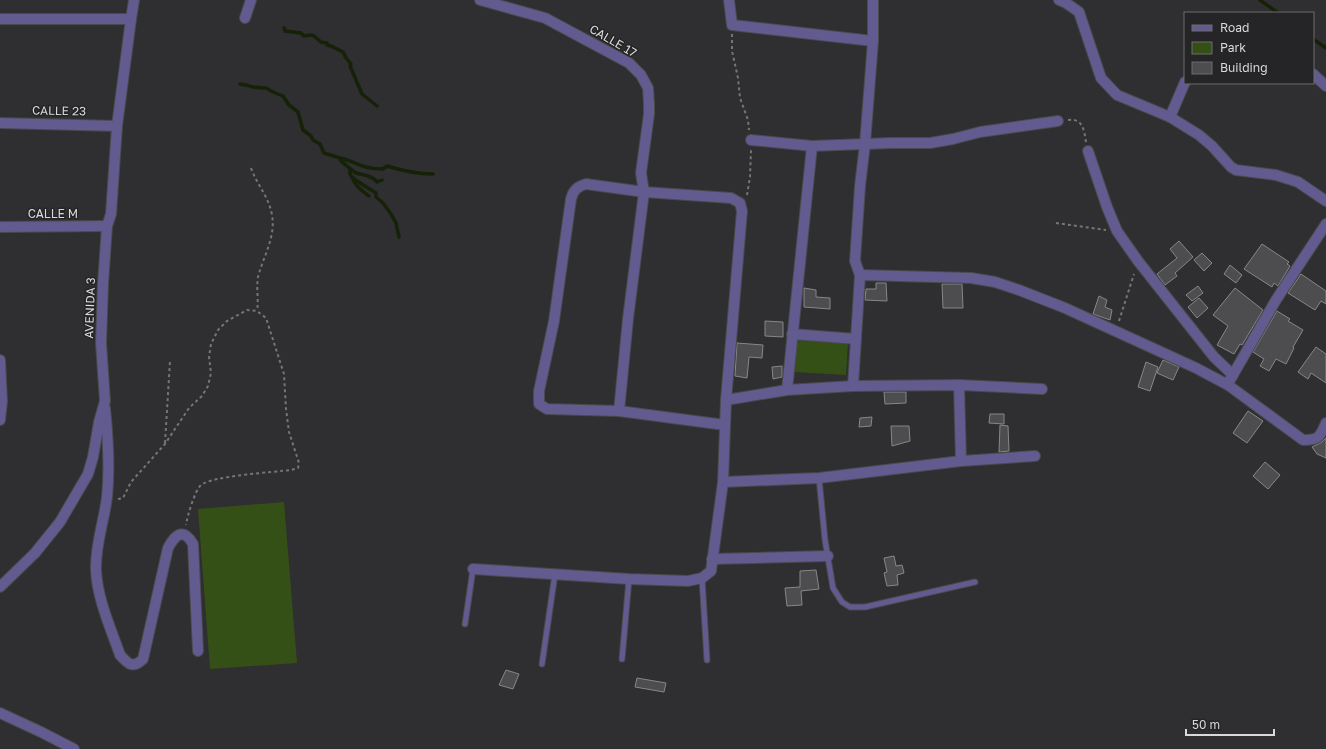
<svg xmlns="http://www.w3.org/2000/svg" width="1326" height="749" viewBox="0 0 1326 749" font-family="'Golos Text',sans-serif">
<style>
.green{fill:#355017}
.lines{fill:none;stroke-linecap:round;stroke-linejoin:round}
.stream{stroke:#152208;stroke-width:3.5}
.building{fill:#4d4d50;stroke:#87878a}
.lane-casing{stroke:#4a494c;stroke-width:7}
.street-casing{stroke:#4a494c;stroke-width:12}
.path{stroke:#767577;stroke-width:2;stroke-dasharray:3 3;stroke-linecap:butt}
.lane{stroke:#615b8f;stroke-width:5}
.street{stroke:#615b8f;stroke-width:10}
.labels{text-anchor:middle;stroke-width:3;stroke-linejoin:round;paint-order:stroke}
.street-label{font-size:12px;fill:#d9d9da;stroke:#252527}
</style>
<rect width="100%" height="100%" fill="#2f2e31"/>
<g class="green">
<polygon points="796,339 848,342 846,375 794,372"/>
<polygon points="284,502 297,663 210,669 198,509"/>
</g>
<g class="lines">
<g class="stream">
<polyline points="1260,0 1278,13"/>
<path d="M284 28 285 31 301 33 304 36 311 35 314 36 321 42 327 43V45C334 46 337 50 343 52L346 58 351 64 350 66 362 94 377 106"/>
<polyline points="1313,39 1326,48"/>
<path d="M240 84 245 85H247L252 87 266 88 273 92 283 96 289 105 298 112 303 130 311 136 313 140 320 144 324 153 340 158 341 161C343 163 354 172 356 173 363 175 372 175 377 182L382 180"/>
<path d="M340 158C345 159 350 161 355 163 363 167 374 169 383 169L387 166C403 171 416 174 433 174"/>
<path d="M350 169V174C353 178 353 180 355 183 359 189 364 192 369 196"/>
<polyline points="353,178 357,181 376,193 376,197 383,203 391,214 396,223 399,237"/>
</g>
</g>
<g class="building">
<polygon points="1179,241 1193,257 1175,273 1177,276 1165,285 1157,274 1177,258 1170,249"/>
<polygon points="1262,244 1289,262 1287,264 1290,266 1278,286 1274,283 1272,287 1244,269"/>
<polygon points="1202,253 1212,263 1204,271 1194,260"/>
<polygon points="1230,265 1242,275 1236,283 1224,274"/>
<polygon points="1301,274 1326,291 1326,304 1321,301 1315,310 1288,293"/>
<polygon points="876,283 886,283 887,301 865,300 866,289 876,289"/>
<polygon points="942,284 962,284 963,308 943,308"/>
<polygon points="1198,286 1203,293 1192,301 1186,295"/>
<polygon points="804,288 816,290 816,297 830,298 830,309 804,307"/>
<polygon points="1235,288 1263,310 1242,345 1240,344 1234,354 1217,345 1228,326 1213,315"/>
<polygon points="1099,296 1107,300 1105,307 1112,310 1110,320 1093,314"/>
<polygon points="1199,298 1208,308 1197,318 1188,307"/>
<polygon points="1277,311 1290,319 1288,321 1303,330 1293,347 1294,348 1286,364 1276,359 1269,371 1260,366 1264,359 1253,352"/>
<polygon points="765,321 783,322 783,337 765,336"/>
<polygon points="737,343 763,345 762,358 749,357 747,378 735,376"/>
<polygon points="1316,347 1326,354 1326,383 1311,373 1308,379 1298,372"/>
<polygon points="1163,360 1179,367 1173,380 1157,373"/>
<polygon points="1146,362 1158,367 1150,391 1138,387"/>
<polygon points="782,366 782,377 773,379 772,367"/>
<polygon points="884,392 906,392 906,403 885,404"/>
<polygon points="1248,411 1263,421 1247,443 1233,433"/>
<polygon points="990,414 1004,414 1004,424 989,423"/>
<polygon points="872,417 871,426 859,427 860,418"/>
<polygon points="1000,425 1008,426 1009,451 999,452"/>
<polygon points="891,426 909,426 910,441 892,446"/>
<polygon points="1326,438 1326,458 1317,454 1312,447 1322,442"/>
<polygon points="1265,462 1280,475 1268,489 1253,476"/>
<polygon points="894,556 896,566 902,565 904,573 897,575 898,585 887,586 884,573 887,572 884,558"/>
<polygon points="816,570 819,589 801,591 802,605 787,606 785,588 800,587 800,571"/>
<polygon points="506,670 519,674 513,689 499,685"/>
<polygon points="637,678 666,683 664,692 635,687"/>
</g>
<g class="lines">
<g class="lane-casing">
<g id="lane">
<polyline points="819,478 825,540 833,588 842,602 850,607 865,607 975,582"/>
<polyline points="702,578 707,660"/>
<polyline points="465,624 473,569"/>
<polyline points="622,659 629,579"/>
<polyline points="542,664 555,574"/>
</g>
</g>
<g class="street-casing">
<g id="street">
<polyline points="480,0 545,18 629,63 641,75 648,88 649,104 649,114 641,173 644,192 628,319 619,411"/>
<polyline points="729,0 732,25 873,41"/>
<polyline points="1059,0 1066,3 1079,12 1101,78 1117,95 1170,117 1199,135 1212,146 1231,167 1236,170 1276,175 1298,182 1326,201"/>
<polyline points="245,18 251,0"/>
<polyline points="0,19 131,19"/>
<polyline points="1313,74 1326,86"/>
<polyline points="1170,117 1185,82"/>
<polyline points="0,123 117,126"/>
<polyline points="751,140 812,146 891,143 930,143 953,139 980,132 1058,121"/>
<polyline points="1088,151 1107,207 1117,231 1138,261 1214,357 1233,375"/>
<polyline points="0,227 107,226"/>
<path d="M860 275 971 278 995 282 1019 290 1065 308 1196 368 1228 385 1303 440C1319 440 1320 437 1326 423"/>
<polyline points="792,334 856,339"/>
<polyline points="0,360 2,401 0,420"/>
<polyline points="1230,380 1276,300 1326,224"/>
<polyline points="959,385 961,461"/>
<polyline points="853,386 860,275 855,261 860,186 865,144 873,41 873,0"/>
<polyline points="787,390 812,146"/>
<polyline points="726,400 787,390 853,386 959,385 1042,389"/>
<path d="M105 408C108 437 110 468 107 497 104 522 95 545 96 570 97 598 111 629 120 655 128 664 133 669 143 659L168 548C175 535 183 527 193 544L198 651"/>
<polyline points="723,482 819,478 961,461 1035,456"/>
<polyline points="712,559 828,556"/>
<path d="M473 569 629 579 688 581 702 578 711 571 723 482 726 400 742 211 740 203 731 198 644 192 586 184C578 186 573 190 571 199L554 321 539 391V404L547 409 619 411 725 425"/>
<polyline points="0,587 35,553 60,522 88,474 93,457 99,422 105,401 101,343 103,284 107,226 111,214 117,126 131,19 134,0"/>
<polyline points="0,713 41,732 74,749"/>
</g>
</g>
<g class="path">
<polyline points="732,34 732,51 738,78 740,98 748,120 749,130"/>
<path d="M1068 120C1083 118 1084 130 1086 142"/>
<path d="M251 168C257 185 269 197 272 215 276 237 263 257 258 277 256 290 259 299 257 311"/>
<polyline points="747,195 750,177 751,150"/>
<polyline points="1056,223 1106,230"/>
<polyline points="1119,321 1134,274"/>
<polyline points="165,443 170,361"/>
<path d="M118 499 123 498 131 482 165 444 189 408 202 396 208 386 211 373 209 357 211 344 218 330 227 321 247 310 257 311 266 318 284 374 286 409 289 432 299 463 298 468 291 470C275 472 211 476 201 485 195 490 187 517 186 525"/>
</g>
<use href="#lane" class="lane"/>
<use href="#street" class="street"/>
</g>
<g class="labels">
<g class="street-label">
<text transform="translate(613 41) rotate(30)" y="4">CALLE 17</text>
<text transform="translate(59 111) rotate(1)" y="4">CALLE 23</text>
<text x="53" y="218">CALLE M</text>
<text transform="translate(90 308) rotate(-88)" y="4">AVENIDA 3</text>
</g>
</g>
<rect x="1184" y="12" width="130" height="72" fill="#252527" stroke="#6d6d6f"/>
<rect x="1192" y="25" width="20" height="6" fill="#615b8f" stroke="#6d6d6f"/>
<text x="1220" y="32" font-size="12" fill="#d9d9da">Road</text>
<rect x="1192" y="42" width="20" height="12" fill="#355017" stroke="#6d6d6f"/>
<text x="1220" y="52" font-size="12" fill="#d9d9da">Park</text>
<rect x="1192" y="62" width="20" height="12" fill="#4d4d50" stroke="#6d6d6f"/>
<text x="1220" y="72" font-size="12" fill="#d9d9da">Building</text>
<path d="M1186 729v6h88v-6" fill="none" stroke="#d9d9da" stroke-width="2"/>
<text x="1192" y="729" font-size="12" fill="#d9d9da" stroke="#252527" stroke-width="3" paint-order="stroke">50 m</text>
</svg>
